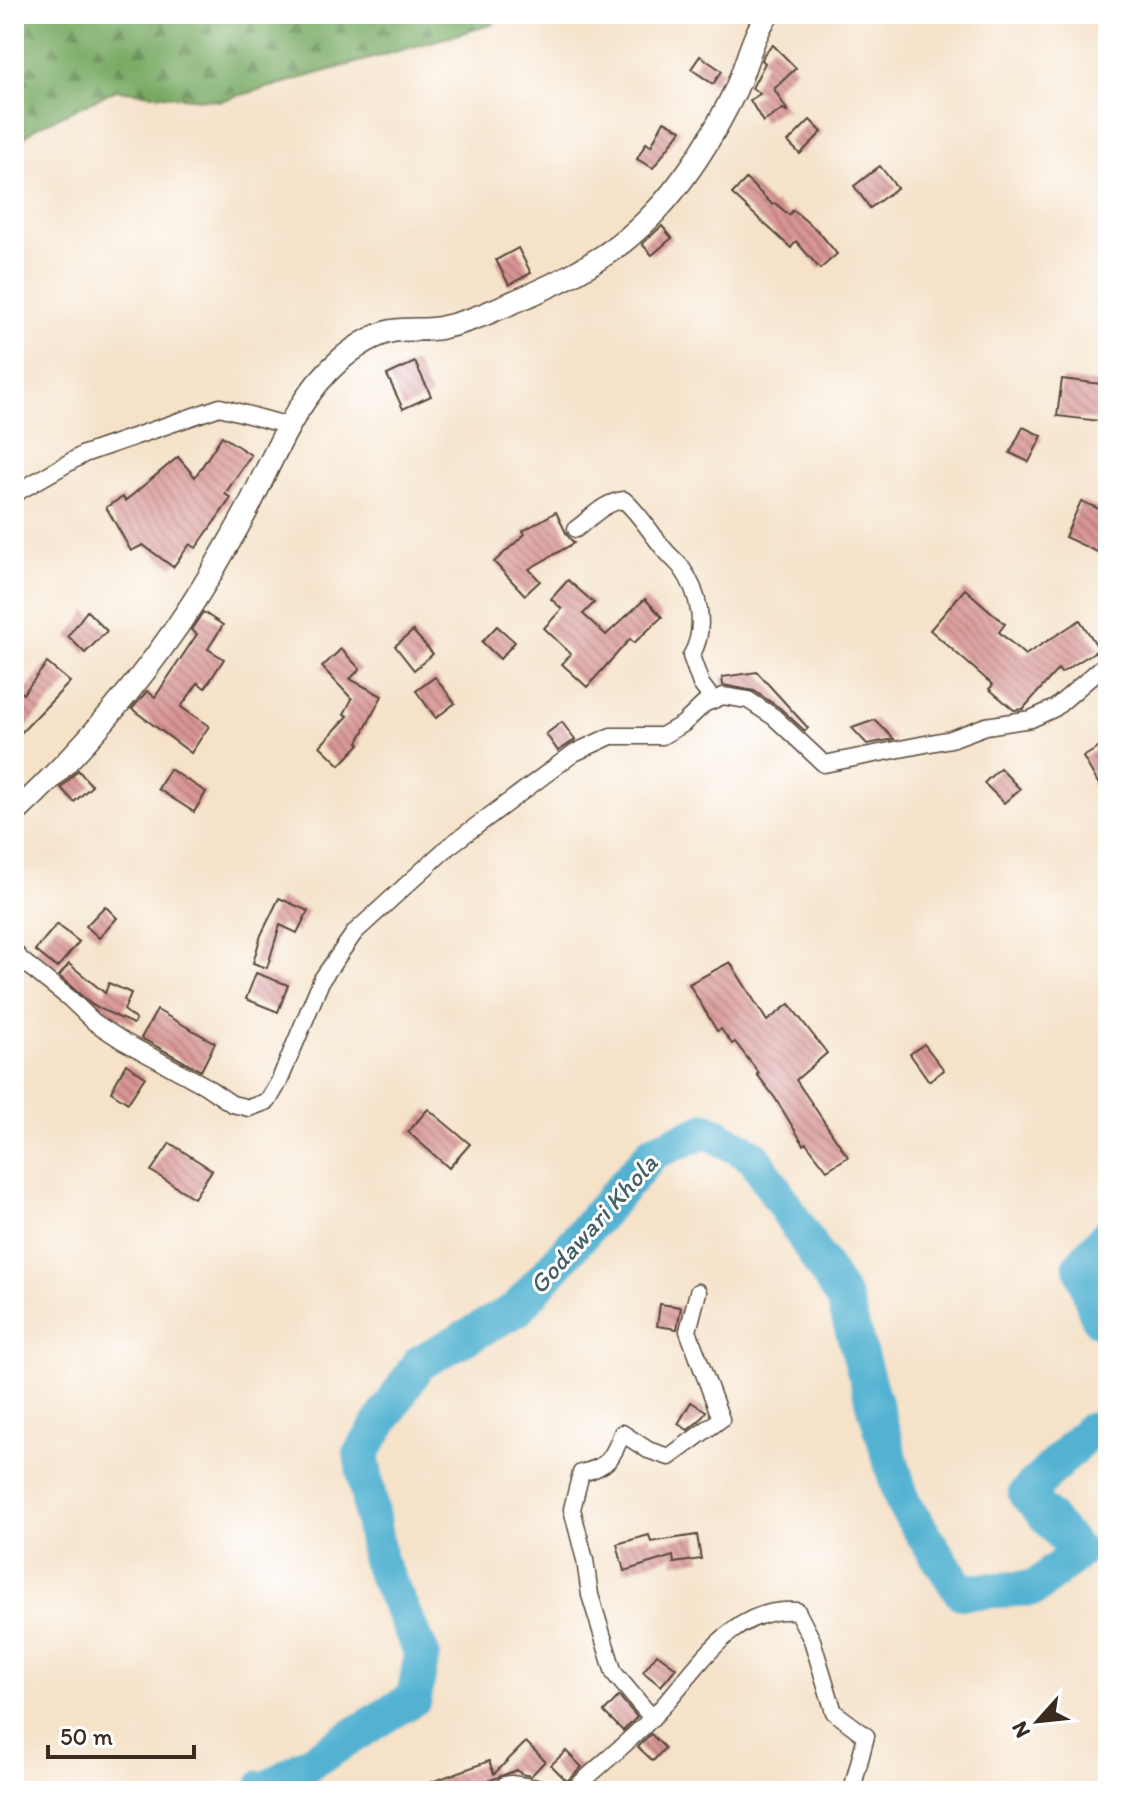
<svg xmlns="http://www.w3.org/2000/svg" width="1122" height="1805" viewBox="0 0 1122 1805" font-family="Itim,sans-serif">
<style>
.forest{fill:url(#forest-firs);stroke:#5a6a41;stroke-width:2}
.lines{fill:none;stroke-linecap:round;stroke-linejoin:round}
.canal{stroke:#53b2d1;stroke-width:20}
.river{stroke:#53b2d1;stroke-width:36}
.building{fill:url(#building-back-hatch)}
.street-casing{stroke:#574638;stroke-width:19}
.secondary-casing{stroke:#574638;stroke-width:25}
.street{stroke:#fff;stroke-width:16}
.secondary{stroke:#fff;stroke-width:22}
.labels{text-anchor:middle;stroke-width:6;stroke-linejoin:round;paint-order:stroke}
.water-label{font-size:26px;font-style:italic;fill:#456066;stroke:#fff}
</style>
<defs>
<pattern id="forest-firs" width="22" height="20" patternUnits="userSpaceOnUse" patternTransform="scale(2)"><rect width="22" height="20" fill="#78aa64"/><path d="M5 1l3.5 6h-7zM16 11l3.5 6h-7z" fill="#648b52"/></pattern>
<pattern id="building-back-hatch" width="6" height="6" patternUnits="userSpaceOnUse" patternTransform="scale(2)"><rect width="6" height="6" fill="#d89594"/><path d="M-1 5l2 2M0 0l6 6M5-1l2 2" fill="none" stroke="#b07a78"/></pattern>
</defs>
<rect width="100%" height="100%" fill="#fff"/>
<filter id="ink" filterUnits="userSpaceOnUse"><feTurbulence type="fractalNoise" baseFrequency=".0125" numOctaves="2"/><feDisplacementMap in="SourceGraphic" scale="16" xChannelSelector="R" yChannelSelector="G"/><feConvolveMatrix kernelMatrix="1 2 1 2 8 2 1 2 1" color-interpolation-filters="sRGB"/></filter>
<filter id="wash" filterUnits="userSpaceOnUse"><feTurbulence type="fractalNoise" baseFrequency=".006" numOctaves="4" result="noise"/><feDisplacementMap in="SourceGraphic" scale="32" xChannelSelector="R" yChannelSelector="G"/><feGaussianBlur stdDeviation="1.8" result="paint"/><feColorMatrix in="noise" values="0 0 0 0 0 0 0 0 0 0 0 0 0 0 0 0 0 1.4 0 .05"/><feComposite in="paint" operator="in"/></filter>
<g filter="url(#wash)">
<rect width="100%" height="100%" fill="#f5e2c9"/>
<polygon class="forest" points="14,14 480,14 494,24 220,101 116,90 35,128 14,147 14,86 28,82 14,69"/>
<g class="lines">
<polyline class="canal" points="253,1791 259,1780"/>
<g class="river">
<polyline points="1108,1235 1081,1265 1098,1318 1108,1325"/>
<polyline points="264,1791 414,1698 422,1654 379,1561 361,1453 419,1363 517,1309 653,1152 707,1130 754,1157 844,1300 903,1503 961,1592 1035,1588 1078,1552 1026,1494 1089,1431 1108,1427"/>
</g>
</g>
<g id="blocks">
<g class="building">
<polygon points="773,45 796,68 774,89 789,113 783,109 763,122 750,100 760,94 752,88 765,63 762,60 764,54"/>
<polygon points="700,56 722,71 713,84 691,69"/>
<polygon points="810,120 822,132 800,154 788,142"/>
<polygon points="664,121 681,130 653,168 637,159 646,143 651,146"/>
<polygon points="880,166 897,188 870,208 854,186"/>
<polygon points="746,179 773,205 775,203 789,215 793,210 819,232 837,254 820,269 796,241 791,248 732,194"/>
<polygon points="662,226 672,238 652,255 642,244"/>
<polygon points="518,248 531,273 509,285 496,260"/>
<polygon points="415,362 431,396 403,409 387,375"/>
<polygon points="1062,379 1108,385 1108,422 1057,416"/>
<polygon points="1023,427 1042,436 1029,462 1010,453"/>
<polygon points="222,436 251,455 225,494 231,498 196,548 190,544 173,567 143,545 131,551 106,507 123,497 125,501 178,457 195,477"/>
<polygon points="1081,501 1108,513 1108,557 1065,537"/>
<polygon points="556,512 567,535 574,543 529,569 540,581 525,595 494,562 525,534 523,531"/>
<polygon points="568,580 594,603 583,614 606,635 645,599 662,617 634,643 630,639 587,687 562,664 571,654 544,628 562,609 551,599"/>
<polygon points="965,589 1005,624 999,632 1025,655 1080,620 1099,649 1061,673 1058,669 1023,709 1014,710 989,689 993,685 930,630"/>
<polygon points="87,611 107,631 85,653 68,636"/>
<polygon points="203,612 223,625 208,649 224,659 205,688 198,683 181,707 209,726 191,753 132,709 147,691 155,697 197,634 191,630"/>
<polygon points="497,626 515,642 500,659 482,642"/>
<polygon points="413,631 433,654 414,670 395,646"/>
<polygon points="341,649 360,669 350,679 382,696 358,742 360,744 340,765 320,746 348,716 344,714 352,699 322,667"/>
<polygon points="47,663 70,682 14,740 14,685 23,694"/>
<polygon points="757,672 808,728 805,731 780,708 754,691 723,685 722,677"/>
<polygon points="435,677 455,703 436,718 416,691"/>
<polygon points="875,720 894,739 867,744 852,728"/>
<polygon points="562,722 575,740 558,751 546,734"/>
<polygon points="1108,742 1108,800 1083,757"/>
<polygon points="1000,768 1020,789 1004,803 984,783"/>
<polygon points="170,769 206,792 194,812 158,789"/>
<polygon points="78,770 92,786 74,802 61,788"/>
<polygon points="279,898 308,911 297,933 280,925 267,968 253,963 261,935"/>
<polygon points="105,906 117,918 99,938 86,926"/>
<polygon points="57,924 79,942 57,968 35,950"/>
<polygon points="730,962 767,1021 789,1004 827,1053 796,1080 848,1157 827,1170 806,1143 804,1145 775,1098 757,1074 759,1073 735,1042 732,1044 721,1029 717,1031 689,984"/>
<polygon points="69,964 105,993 109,983 131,993 124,1010 136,1020 133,1024 92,1005 59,976"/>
<polygon points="256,973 288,985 278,1012 246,999"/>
<polygon points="157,1010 215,1043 201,1071 141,1038"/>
<polygon points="924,1044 944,1070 929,1081 910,1054"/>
<polygon points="126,1064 145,1077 128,1103 111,1092"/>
<polygon points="428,1109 470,1144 449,1168 408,1132"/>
<polygon points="170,1143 212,1170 194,1198 151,1171"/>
<polygon points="660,1304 681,1307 677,1329 657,1326"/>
<polygon points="691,1402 706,1411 700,1420 688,1430 678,1424"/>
<polygon points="649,1535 651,1542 697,1535 701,1559 674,1563 673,1556 624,1571 617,1544"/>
<polygon points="657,1654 676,1668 661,1686 643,1672"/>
<polygon points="619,1696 637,1717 623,1731 604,1712"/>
<polygon points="651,1734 665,1748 653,1761 638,1747"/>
<polygon points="526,1742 545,1761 531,1776 521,1774 517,1770 488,1781 488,1789 416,1791 415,1788 489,1761 494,1774"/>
<polygon points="566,1751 582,1767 567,1781 551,1765"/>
</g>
</g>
</g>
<g filter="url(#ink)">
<use href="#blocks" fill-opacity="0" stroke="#574638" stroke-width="2"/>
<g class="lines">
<g class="street-casing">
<g id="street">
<polyline points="14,494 84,454 220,407 289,426"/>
<path d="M576 529C591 518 604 502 624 500 640 514 650 532 664 549 669 555 676 561 681 567 700 593 707 629 691 656L701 684 713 700"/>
<polyline points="14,951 21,960 69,998 94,1022 123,1041 204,1085 232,1104 249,1108 268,1101 279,1082 322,979 355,932 448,847 574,753 611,736 662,736 683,724 704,704 723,696 748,700 774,717 824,764 951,739 986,726 1031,719 1055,708 1108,662"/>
<path d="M652 1718 614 1673 590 1595 585 1560 572 1509 581 1473C608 1467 613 1458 622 1433L648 1450 669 1457 721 1419 688 1331 698 1292"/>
<polyline points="502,1791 505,1785 511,1784 559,1791"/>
<path d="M572 1791C598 1767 625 1745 650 1720 693 1678 727 1605 797 1611L812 1640 834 1712 866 1736 854 1782"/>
</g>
</g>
<g class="secondary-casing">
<path id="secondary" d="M14 814C89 744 156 665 209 577 222 554 236 531 248 508 274 457 295 399 340 360 354 348 374 335 392 331 408 328 425 331 440 328 460 324 479 317 497 309 533 294 568 279 600 258 661 220 704 155 735 91 747 65 751 38 768 14"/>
</g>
<use href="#street" class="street"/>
<use href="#secondary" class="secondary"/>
</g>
</g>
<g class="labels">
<g class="water-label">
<text transform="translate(593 1224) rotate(-48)" y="9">Godawari Khola</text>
</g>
</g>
<rect width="1122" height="1805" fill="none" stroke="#fff" stroke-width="48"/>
<g transform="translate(1038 1721) rotate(243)" stroke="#ffffff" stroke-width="6" paint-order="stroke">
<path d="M0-6L14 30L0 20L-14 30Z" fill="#3b2a1e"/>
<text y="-12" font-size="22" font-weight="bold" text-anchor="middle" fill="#3b2a1e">N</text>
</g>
<path d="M48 1745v12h146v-12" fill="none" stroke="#3b2a1e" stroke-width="4"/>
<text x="60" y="1745" font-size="24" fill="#3b2a1e" stroke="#ffffff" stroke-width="6" paint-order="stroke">50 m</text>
</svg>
